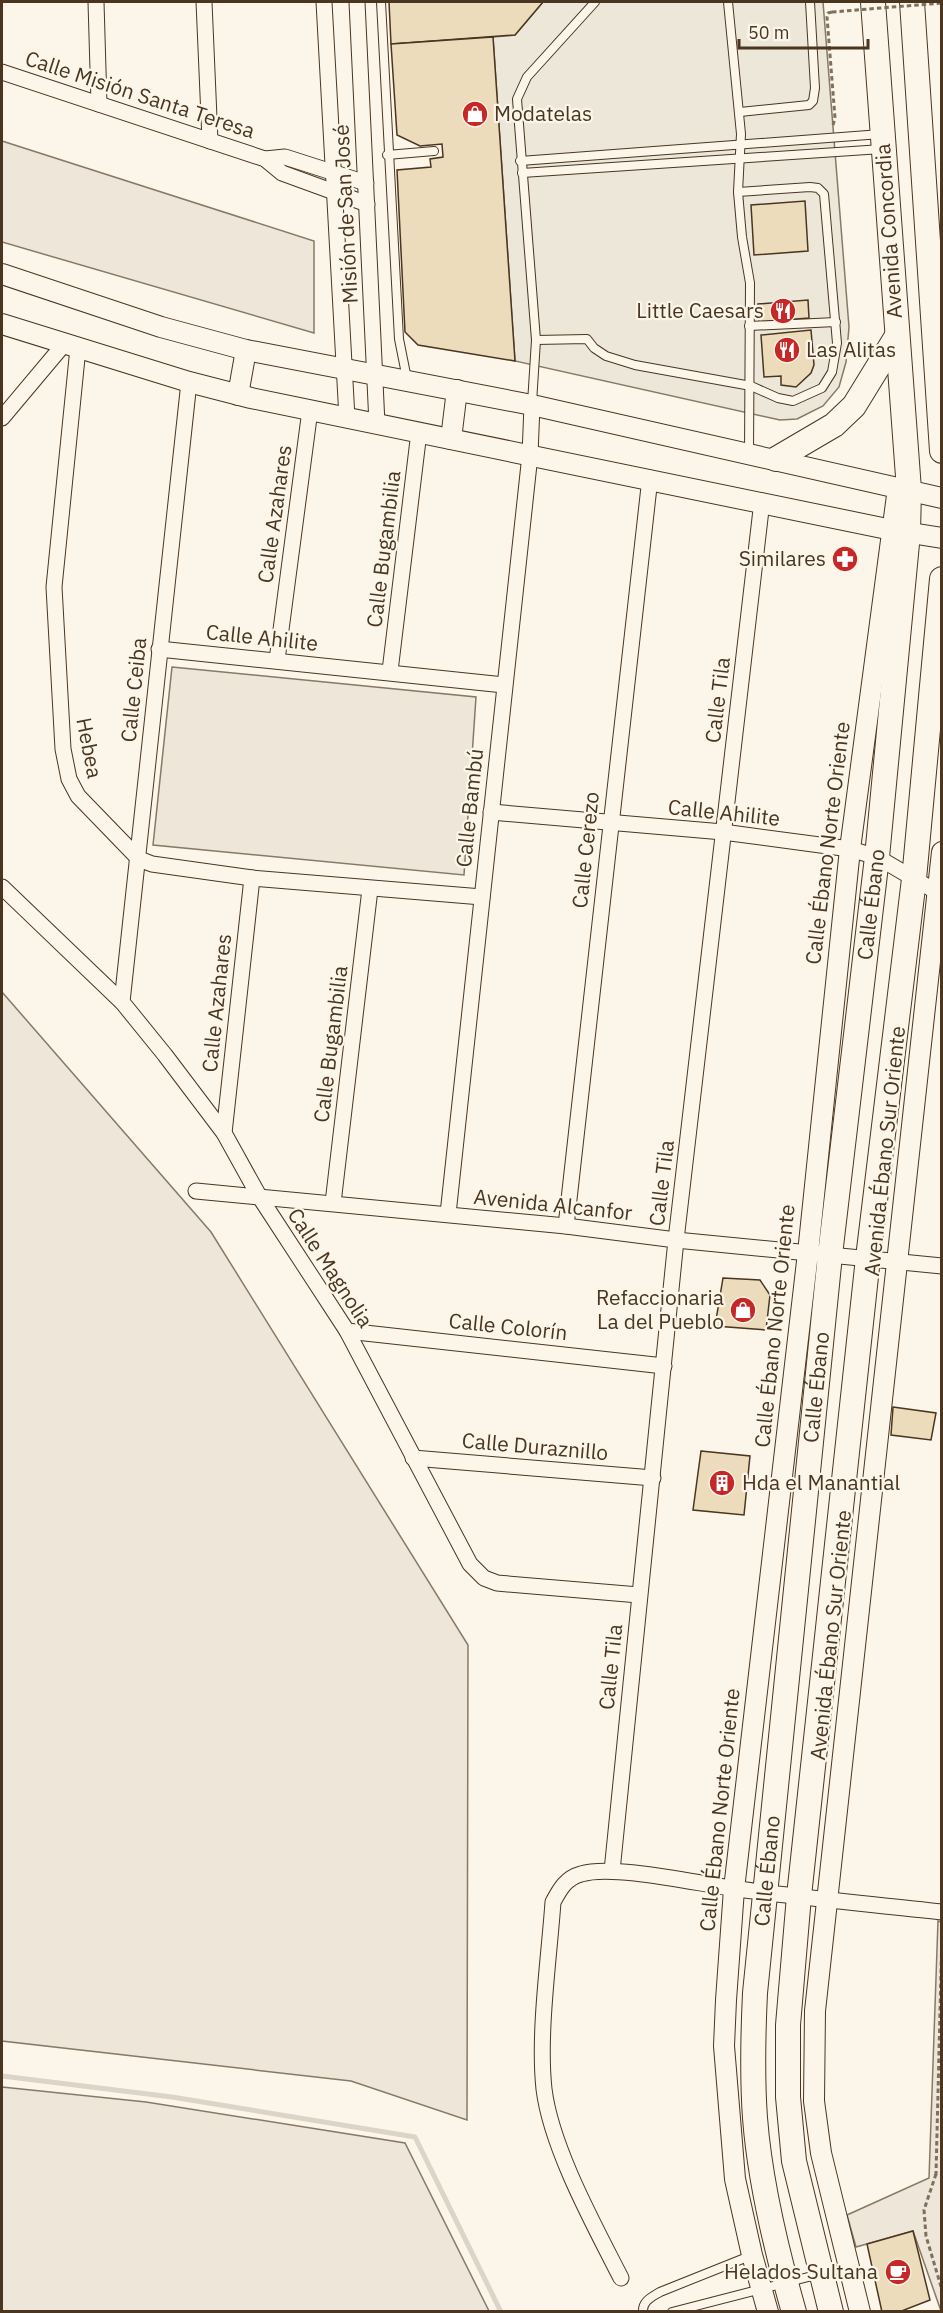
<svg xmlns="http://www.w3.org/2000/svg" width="943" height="2313" viewBox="0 0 943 2313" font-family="'IBM Plex Sans',sans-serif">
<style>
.green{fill:#ede6d9;stroke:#887966;stroke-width:1.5}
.parking{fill:#ede7d9;stroke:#887966;stroke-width:1.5}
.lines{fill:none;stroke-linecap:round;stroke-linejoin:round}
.stream{stroke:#dcd4c6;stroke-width:5}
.building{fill:#ecdcbc;stroke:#4a3520;stroke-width:1.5}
.service-casing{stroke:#4a3520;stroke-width:10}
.minor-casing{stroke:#4a3520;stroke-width:17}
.tertiary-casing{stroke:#4a3520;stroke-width:22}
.primary-casing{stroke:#4a3520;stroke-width:26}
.path{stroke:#7f6f5c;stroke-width:3;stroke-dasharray:4.5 3;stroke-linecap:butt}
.service{stroke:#fbf6e9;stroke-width:8}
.minor{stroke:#fbf6e9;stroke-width:15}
.tertiary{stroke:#fbf6e9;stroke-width:20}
.primary{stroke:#fbf6e9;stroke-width:24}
.path-bridge{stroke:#7f6f5c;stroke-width:3;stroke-dasharray:4.5 3;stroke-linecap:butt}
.labels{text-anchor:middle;stroke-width:4.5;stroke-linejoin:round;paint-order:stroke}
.street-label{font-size:21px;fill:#4a3520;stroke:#fbf6e9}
.poi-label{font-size:21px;fill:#4a3520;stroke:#fbf6e9;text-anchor:end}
</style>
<rect width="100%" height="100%" fill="#fbf6e9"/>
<g class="green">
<polygon points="2,141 314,241 314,333 2,242"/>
<polygon points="172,667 476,697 464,875 153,845"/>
<polygon points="2,992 211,1232 468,1645 467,2120 351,2081 2,2041"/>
<polygon points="938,1921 941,1922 941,2311 913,2231 856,2247 847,2215 929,2178"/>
<polygon points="2,2087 146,2102 405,2143 489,2311 2,2311"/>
</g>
<polygon class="parking" points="543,2 823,2 849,327 846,362 839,387 823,406 797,419 780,420 515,361 493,37 515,35"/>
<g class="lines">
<polyline class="stream" points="2,2076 172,2097 415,2137 501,2312"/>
</g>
<g class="building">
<polygon points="389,2 543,2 515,35 391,44"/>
<polygon points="493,37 515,361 418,345 405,332 397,170 431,167 430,159 443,157 442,144 420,146 397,135 391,44"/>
<polygon points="805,201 808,251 754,255 751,205"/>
<polygon points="808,300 809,318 759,322 758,304"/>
<polygon points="811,330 814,365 811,373 796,387 781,385 781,376 764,377 761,335"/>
<polygon points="723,1278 760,1280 770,1295 766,1330 715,1326"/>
<polygon points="893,1407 936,1413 931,1440 891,1435"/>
<polygon points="701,1451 750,1456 744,1515 693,1510"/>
<polygon points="913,2231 930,2300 899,2312 882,2312 867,2244"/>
</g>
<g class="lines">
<g class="service-casing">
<g id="service">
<polyline points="381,2 399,339 407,379"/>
<polyline points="728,2 741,134 738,192 742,237 750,283 749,452"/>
<polyline points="740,112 809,105 813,101 815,88 810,2"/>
<polyline points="387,155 434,151"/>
<polyline points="520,161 881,134"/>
<polyline points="522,173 882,149"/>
<polyline points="749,326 836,322"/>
<polyline points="536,340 587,339 594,348 606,356 635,365 751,386 778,398 793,401 822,388 832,372 837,343 824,194 818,188 810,187 738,192"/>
<polyline points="532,403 536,340 517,99 527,77 595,2"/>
<path d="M643 2312C642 2301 652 2297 660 2292L750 2256"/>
<polyline points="672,2312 847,2267"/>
</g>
</g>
<g class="minor-casing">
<g id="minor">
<polyline points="96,2 99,104"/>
<polyline points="204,2 210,141"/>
<polyline points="324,2 347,418"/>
<polyline points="357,2 377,424"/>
<polyline points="2,72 265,159 282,173 367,204"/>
<polyline points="265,159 285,157 366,183"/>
<polyline points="78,348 54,587 63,749 69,779 78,796 139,859 152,864 252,878 482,897"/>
<polyline points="2,418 65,343"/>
<polyline points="159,649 504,685"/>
<polyline points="277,660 310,410"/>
<polyline points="390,671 419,432"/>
<polyline points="491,812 723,832 850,849 877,857 942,895"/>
<polyline points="2,887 122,1002 165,1055 224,1133 259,1196 347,1331 470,1564 484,1578 497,1583 639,1595"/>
<polyline points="122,1002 189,382"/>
<polyline points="224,1133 252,878"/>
<polyline points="196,1191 566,1226 676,1240 942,1266"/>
<polyline points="333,1203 370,889"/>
<polyline points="448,1214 530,455 532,405"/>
<polyline points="566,1226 650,478"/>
<polyline points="347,1331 664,1366"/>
<polyline points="413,1458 653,1478"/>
<polyline points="612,1871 676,1240 762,501"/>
<path d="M621 2278C594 2225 551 2147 544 2089 538 2034 549 1959 553 1902 560 1889 566 1878 581 1874 612 1864 695 1883 731 1888 801 1898 871 1904 942 1912"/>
</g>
</g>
<g class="tertiary-casing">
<g id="tertiary">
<polyline points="2,274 161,327 246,350 532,405 942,498"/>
<polyline points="2,324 189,382 251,398 892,530 942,538"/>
<polyline points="238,395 246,350"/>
<polyline points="451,439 457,390"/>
<polyline points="768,2312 752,2255 735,2179 724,2046 726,2000 734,1889 808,1253 850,849 898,488"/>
<polyline points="860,2312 821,2153 814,2101 815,2011 942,852"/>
</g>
</g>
<g class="primary-casing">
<g id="primary">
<polyline points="912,2 942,451"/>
<polyline points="776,459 834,425 854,406 897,336"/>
<path id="s1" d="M794 2312C776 2249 760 2183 755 2118 752 2076 753 2035 755 1993L830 1255 877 857 908 533 909 490 873 2"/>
<polyline points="831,2312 794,2161 788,2097 788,2025 799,1896 868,1258 914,879 942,579"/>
</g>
</g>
<g class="path">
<polyline points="832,12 828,13 827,17 835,118 833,125"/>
<polyline points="942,1931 936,2174 942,2175"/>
<polyline points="936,2174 924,2210 926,2236 942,2290"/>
</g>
<use href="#service" class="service"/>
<use href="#minor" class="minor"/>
<use href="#tertiary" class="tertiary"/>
<use href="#primary" class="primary"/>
<polyline class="path-bridge" points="832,12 942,3"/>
</g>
<defs>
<g id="shop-disc" transform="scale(1.35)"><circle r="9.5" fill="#c62828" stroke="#fbf6e9"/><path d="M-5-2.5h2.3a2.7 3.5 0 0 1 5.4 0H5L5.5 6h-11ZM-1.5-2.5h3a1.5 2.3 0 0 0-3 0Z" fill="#fff"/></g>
<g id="restaurant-disc" transform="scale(1.35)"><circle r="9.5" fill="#c62828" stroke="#fbf6e9"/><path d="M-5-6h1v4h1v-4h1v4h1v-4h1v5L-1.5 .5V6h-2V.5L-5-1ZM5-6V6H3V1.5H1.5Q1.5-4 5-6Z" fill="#fff"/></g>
<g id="pharmacy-disc" transform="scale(1.35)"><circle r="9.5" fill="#c62828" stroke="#fbf6e9"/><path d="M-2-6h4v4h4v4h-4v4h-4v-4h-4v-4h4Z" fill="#fff"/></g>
<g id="building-disc" transform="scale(1.35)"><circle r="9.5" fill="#c62828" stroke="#fbf6e9"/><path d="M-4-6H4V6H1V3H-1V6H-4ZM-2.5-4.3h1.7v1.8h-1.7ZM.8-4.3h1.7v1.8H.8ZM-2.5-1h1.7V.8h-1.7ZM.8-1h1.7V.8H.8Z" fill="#fff"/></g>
<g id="cafe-disc" transform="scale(1.35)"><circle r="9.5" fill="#c62828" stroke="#fbf6e9"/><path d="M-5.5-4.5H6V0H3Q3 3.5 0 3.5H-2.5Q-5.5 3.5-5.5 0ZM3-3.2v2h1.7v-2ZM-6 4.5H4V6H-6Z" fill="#fff"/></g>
</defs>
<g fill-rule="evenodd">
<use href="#shop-disc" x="475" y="114"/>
<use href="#restaurant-disc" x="783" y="311"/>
<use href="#restaurant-disc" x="787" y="350"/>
<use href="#pharmacy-disc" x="845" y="559"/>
<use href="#shop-disc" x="743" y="1310"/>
<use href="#building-disc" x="722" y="1483"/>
<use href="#cafe-disc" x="898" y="2272"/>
</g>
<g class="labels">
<g class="street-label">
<text transform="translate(140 95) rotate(18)" y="7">Calle Misión Santa Teresa</text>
<text transform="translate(346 214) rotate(-93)" y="7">Misión de San José</text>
<text transform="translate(889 231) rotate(-94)" y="7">Avenida Concordia</text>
<text transform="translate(275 514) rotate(-82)" y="7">Calle Azahares</text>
<text transform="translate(384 549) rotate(-83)" y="7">Calle Bugambilia</text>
<text transform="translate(262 638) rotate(6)" y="7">Calle Ahilite</text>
<text transform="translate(134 690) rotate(-84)" y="7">Calle Ceiba</text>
<text transform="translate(718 700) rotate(-83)" y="7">Calle Tila</text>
<text transform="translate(89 748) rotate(79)" y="7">Hebea</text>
<text transform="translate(470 808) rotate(-84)" y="7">Calle Bambú</text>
<text transform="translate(724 813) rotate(6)" y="7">Calle Ahilite</text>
<text transform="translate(828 843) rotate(-83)" y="7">Calle Ébano Norte Oriente</text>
<text transform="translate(586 850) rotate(-84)" y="7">Calle Cerezo</text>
<text dy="7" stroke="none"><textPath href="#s1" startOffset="1418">Calle Ébano</textPath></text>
<text transform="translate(217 1003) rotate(-84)" y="7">Calle Azahares</text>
<text transform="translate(331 1044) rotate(-83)" y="7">Calle Bugambilia</text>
<text transform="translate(885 1151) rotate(-84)" y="7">Avenida Ébano Sur Oriente</text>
<text transform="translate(662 1183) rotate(-83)" y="7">Calle Tila</text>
<text transform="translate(553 1205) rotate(6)" y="7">Avenida Alcanfor</text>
<text transform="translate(330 1268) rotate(57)" y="7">Calle Magnolia</text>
<text transform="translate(775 1326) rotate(-84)" y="7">Calle Ébano Norte Oriente</text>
<text transform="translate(508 1327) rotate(6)" y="7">Calle Colorín</text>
<text dy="7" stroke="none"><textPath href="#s1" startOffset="932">Calle Ébano</textPath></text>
<text transform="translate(535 1447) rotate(5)" y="7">Calle Duraznillo</text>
<text transform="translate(831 1635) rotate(-84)" y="7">Avenida Ébano Sur Oriente</text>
<text transform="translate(611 1667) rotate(-84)" y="7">Calle Tila</text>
<text transform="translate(720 1810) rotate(-84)" y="7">Calle Ébano Norte Oriente</text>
<text dy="7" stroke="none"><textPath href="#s1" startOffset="446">Calle Ébano</textPath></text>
</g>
<g class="poi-label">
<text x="494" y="121" text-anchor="start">Modatelas</text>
<text x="764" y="318">Little Caesars</text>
<text x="806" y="357" text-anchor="start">Las Alitas</text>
<text x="826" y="566">Similares</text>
<text x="724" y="1305">Refaccionaria<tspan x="724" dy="24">La del Pueblo</tspan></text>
<text x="742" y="1490" text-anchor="start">Hda el Manantial</text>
<text x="878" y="2279">Helados Sultana</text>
</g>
</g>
<rect width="943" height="2313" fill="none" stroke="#4a3520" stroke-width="6"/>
<path d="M739 39v9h129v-9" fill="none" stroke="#4a3520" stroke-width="3"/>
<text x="748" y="39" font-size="18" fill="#4a3520" stroke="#fbf6e9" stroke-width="4.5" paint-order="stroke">50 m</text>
</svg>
